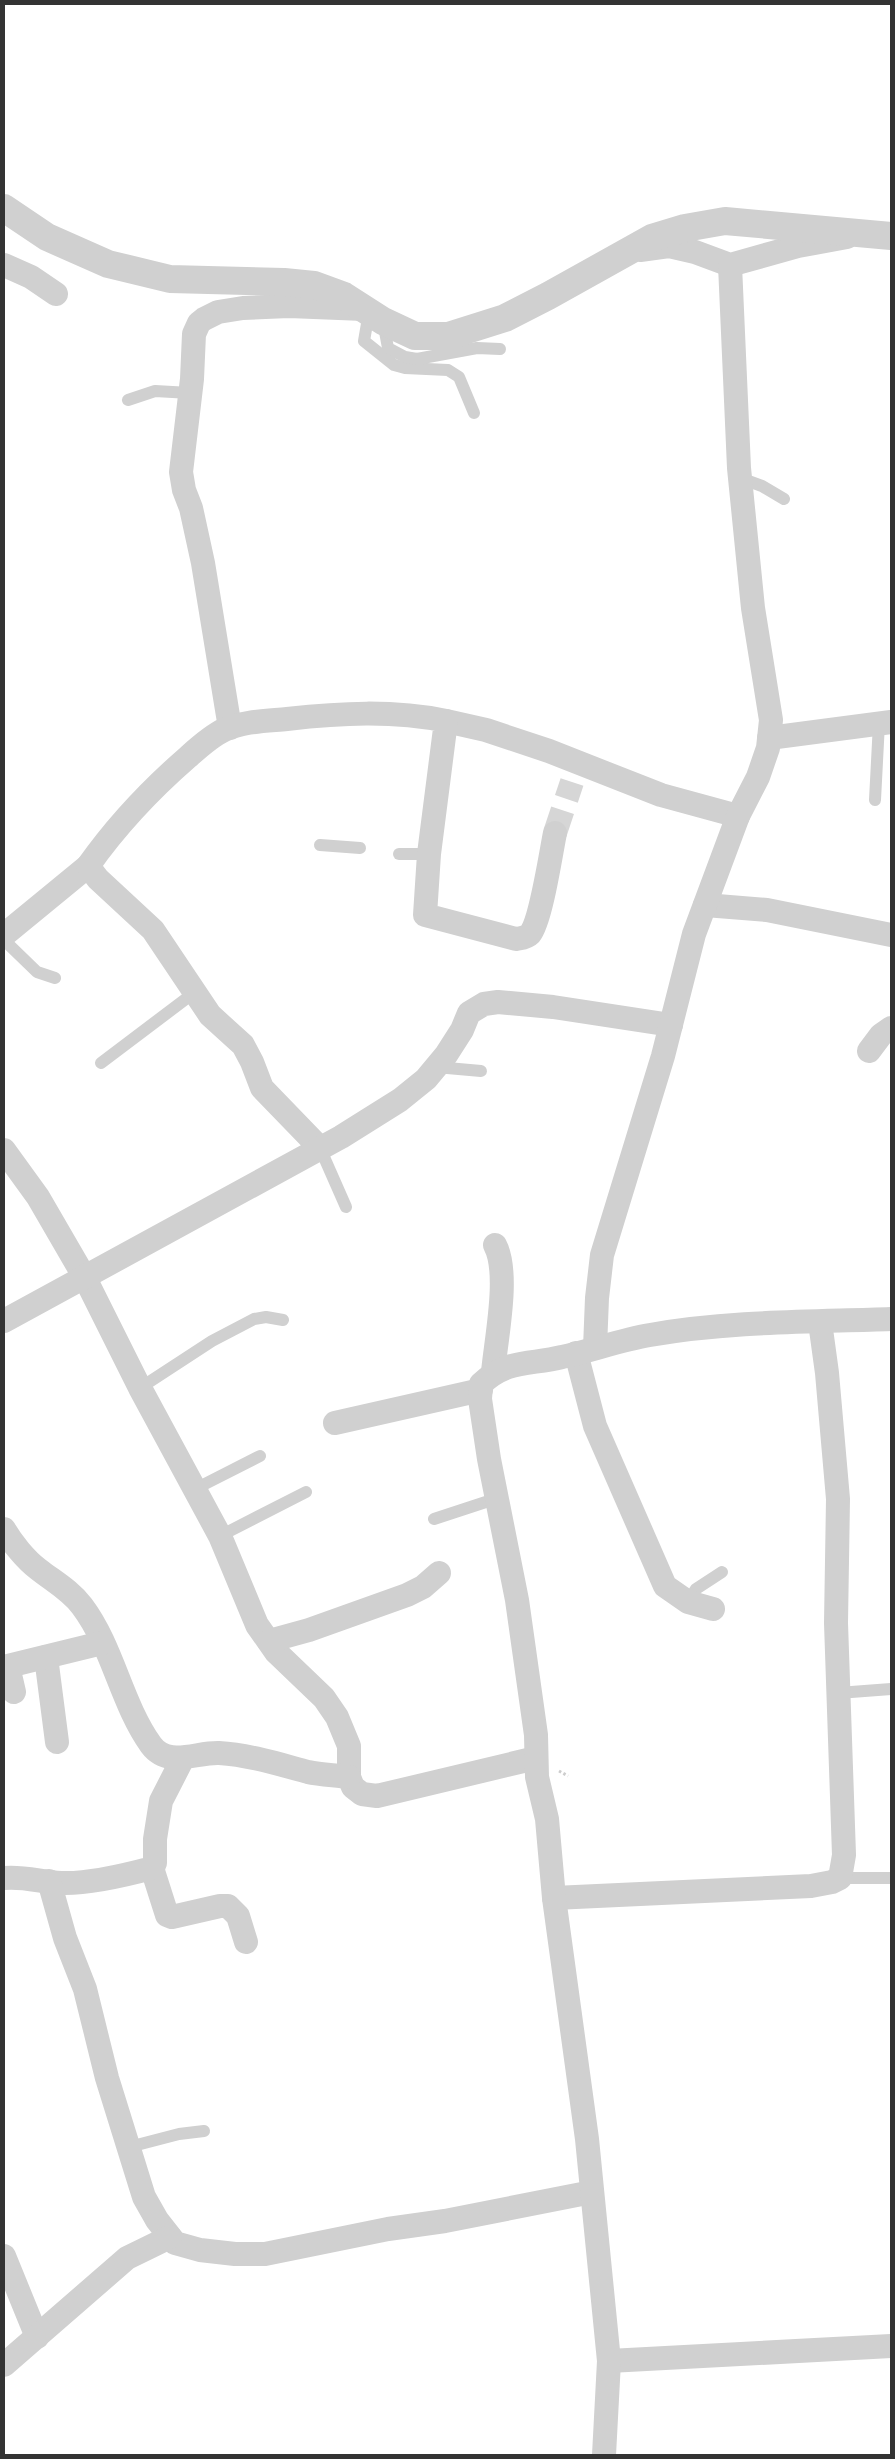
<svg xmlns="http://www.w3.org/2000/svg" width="895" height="2459" viewBox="0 0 895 2459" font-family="'Fira Sans Condensed',sans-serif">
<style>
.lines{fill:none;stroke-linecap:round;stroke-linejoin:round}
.minor-tunnel{stroke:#d6d6d6;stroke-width:24;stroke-dasharray:24 12;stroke-linecap:butt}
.path{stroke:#cdcdcd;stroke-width:3;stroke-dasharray:2.5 2.5;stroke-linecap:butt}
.service{stroke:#d0d0d0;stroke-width:12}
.minor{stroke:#d0d0d0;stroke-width:24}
.tertiary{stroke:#d0d0d0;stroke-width:28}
</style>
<rect width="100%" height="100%" fill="#fff"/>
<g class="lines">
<polyline class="minor-tunnel" points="555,833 572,782"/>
<polyline class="path" points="559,1771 568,1776"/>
<g class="service">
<polyline points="369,312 364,341 394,365 405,368 448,370 459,377 474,413"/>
<polyline points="383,321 388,348 405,357 417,359 477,348 500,349"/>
<polyline points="128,400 155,391 190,393"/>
<polyline points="740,478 762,486 784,499"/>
<polyline points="875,800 879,723"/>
<polyline points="320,845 360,848"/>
<polyline points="399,854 429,854"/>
<polyline points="4,940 37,972 55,978"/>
<polyline points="101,1063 195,992"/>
<polyline points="436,1067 481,1071"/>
<polyline points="320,1148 346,1207"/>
<polyline points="140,1388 212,1341 254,1319 266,1317 283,1320"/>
<polyline points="195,1489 260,1456"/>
<polyline points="434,1519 498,1498"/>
<polyline points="220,1536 306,1492"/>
<polyline points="688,1602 696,1589 722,1572"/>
<polyline points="838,1693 891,1689"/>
<polyline points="840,1878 891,1878"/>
<polyline points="129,2147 179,2134 204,2131"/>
</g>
<g class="minor">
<polyline points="640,250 669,246 695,252 730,265 798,246 847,237"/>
<polyline points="4,265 31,277 56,294"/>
<polyline points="446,721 486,730 549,751 661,795 738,816"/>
<polyline points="230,728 203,563 191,508 184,490 181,472 192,379 194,334 199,323 204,319 218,312 243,308 289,306 364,309"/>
<polyline points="769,738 891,722"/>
<polyline points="705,905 767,910 891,935"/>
<polyline points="4,935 88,866"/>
<polyline points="869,1051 881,1035 891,1028"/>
<path d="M320 1148 262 1088 252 1062 243 1045 210 1015 153 930 98 879 88 866C117 825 150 790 188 757 198 748 211 736 224 730 244 721 266 721 287 719 340 713 393 710 446 721L429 854 425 915 516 939C521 938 526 938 530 934 541 921 551 852 555 833"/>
<polyline points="4,1150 38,1197 85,1278 140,1388 220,1536 257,1625 276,1652 324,1698 337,1717 349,1746 349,1777 353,1787 362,1794 377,1796 536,1758"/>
<polyline points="4,1321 341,1137 400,1100 426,1079 446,1055 462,1030 469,1013 484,1004 498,1002 553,1007 671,1025"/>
<polyline points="595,1348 597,1298 602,1255 663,1056 694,934 738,816 758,777 768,748 771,720 753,608 739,468 730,265"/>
<polyline points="576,1353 595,1426 665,1586 688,1602 713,1609"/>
<path d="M493 1372C496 1339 510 1273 495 1245"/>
<polyline points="335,1423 481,1390"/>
<path d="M4 1529C12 1543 26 1560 38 1569 53 1581 70 1590 82 1606 113 1647 121 1703 151 1745 168 1768 196 1752 219 1753 250 1755 278 1764 308 1772 321 1775 336 1775 349 1777"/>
<polyline points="269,1641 309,1630 407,1595 423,1587 439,1573"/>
<polyline points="46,1657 57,1742"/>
<polyline points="14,1692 8,1666 102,1643"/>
<polyline points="152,1868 167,1915 172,1917 220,1906 228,1906 238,1916 246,1942"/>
<path d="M4 1878C24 1876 41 1882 61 1883 87 1884 126 1875 152 1868L155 1863V1839L161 1801 183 1758"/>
<polyline points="49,1881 65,1938 85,1989 107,2078 144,2197 157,2220 175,2243 200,2250 235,2254 265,2254 388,2229 445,2221 592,2192"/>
<polyline points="554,1898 811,1886 832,1882 840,1878 844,1855 836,1623 838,1499 827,1373 820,1322"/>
<polyline points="4,2256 37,2337"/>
<polyline points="609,2361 891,2346"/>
<polyline points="4,2365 127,2258 170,2237"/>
<path d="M604 2455 609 2361 587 2139 554 1898 547 1819 537 1777 536 1735 517 1600 489 1459 480 1399 481 1384C507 1359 530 1365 562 1357 591 1351 620 1340 650 1335 729 1321 811 1322 891 1319"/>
</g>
<polyline class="tertiary" points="4,208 47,237 108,264 170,279 284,282 314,285 344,296 383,321 415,336 448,336 505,318 548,296 652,238 685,228 725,221 891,236"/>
</g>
<rect width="895" height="2459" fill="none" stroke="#333333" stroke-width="10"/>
</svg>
